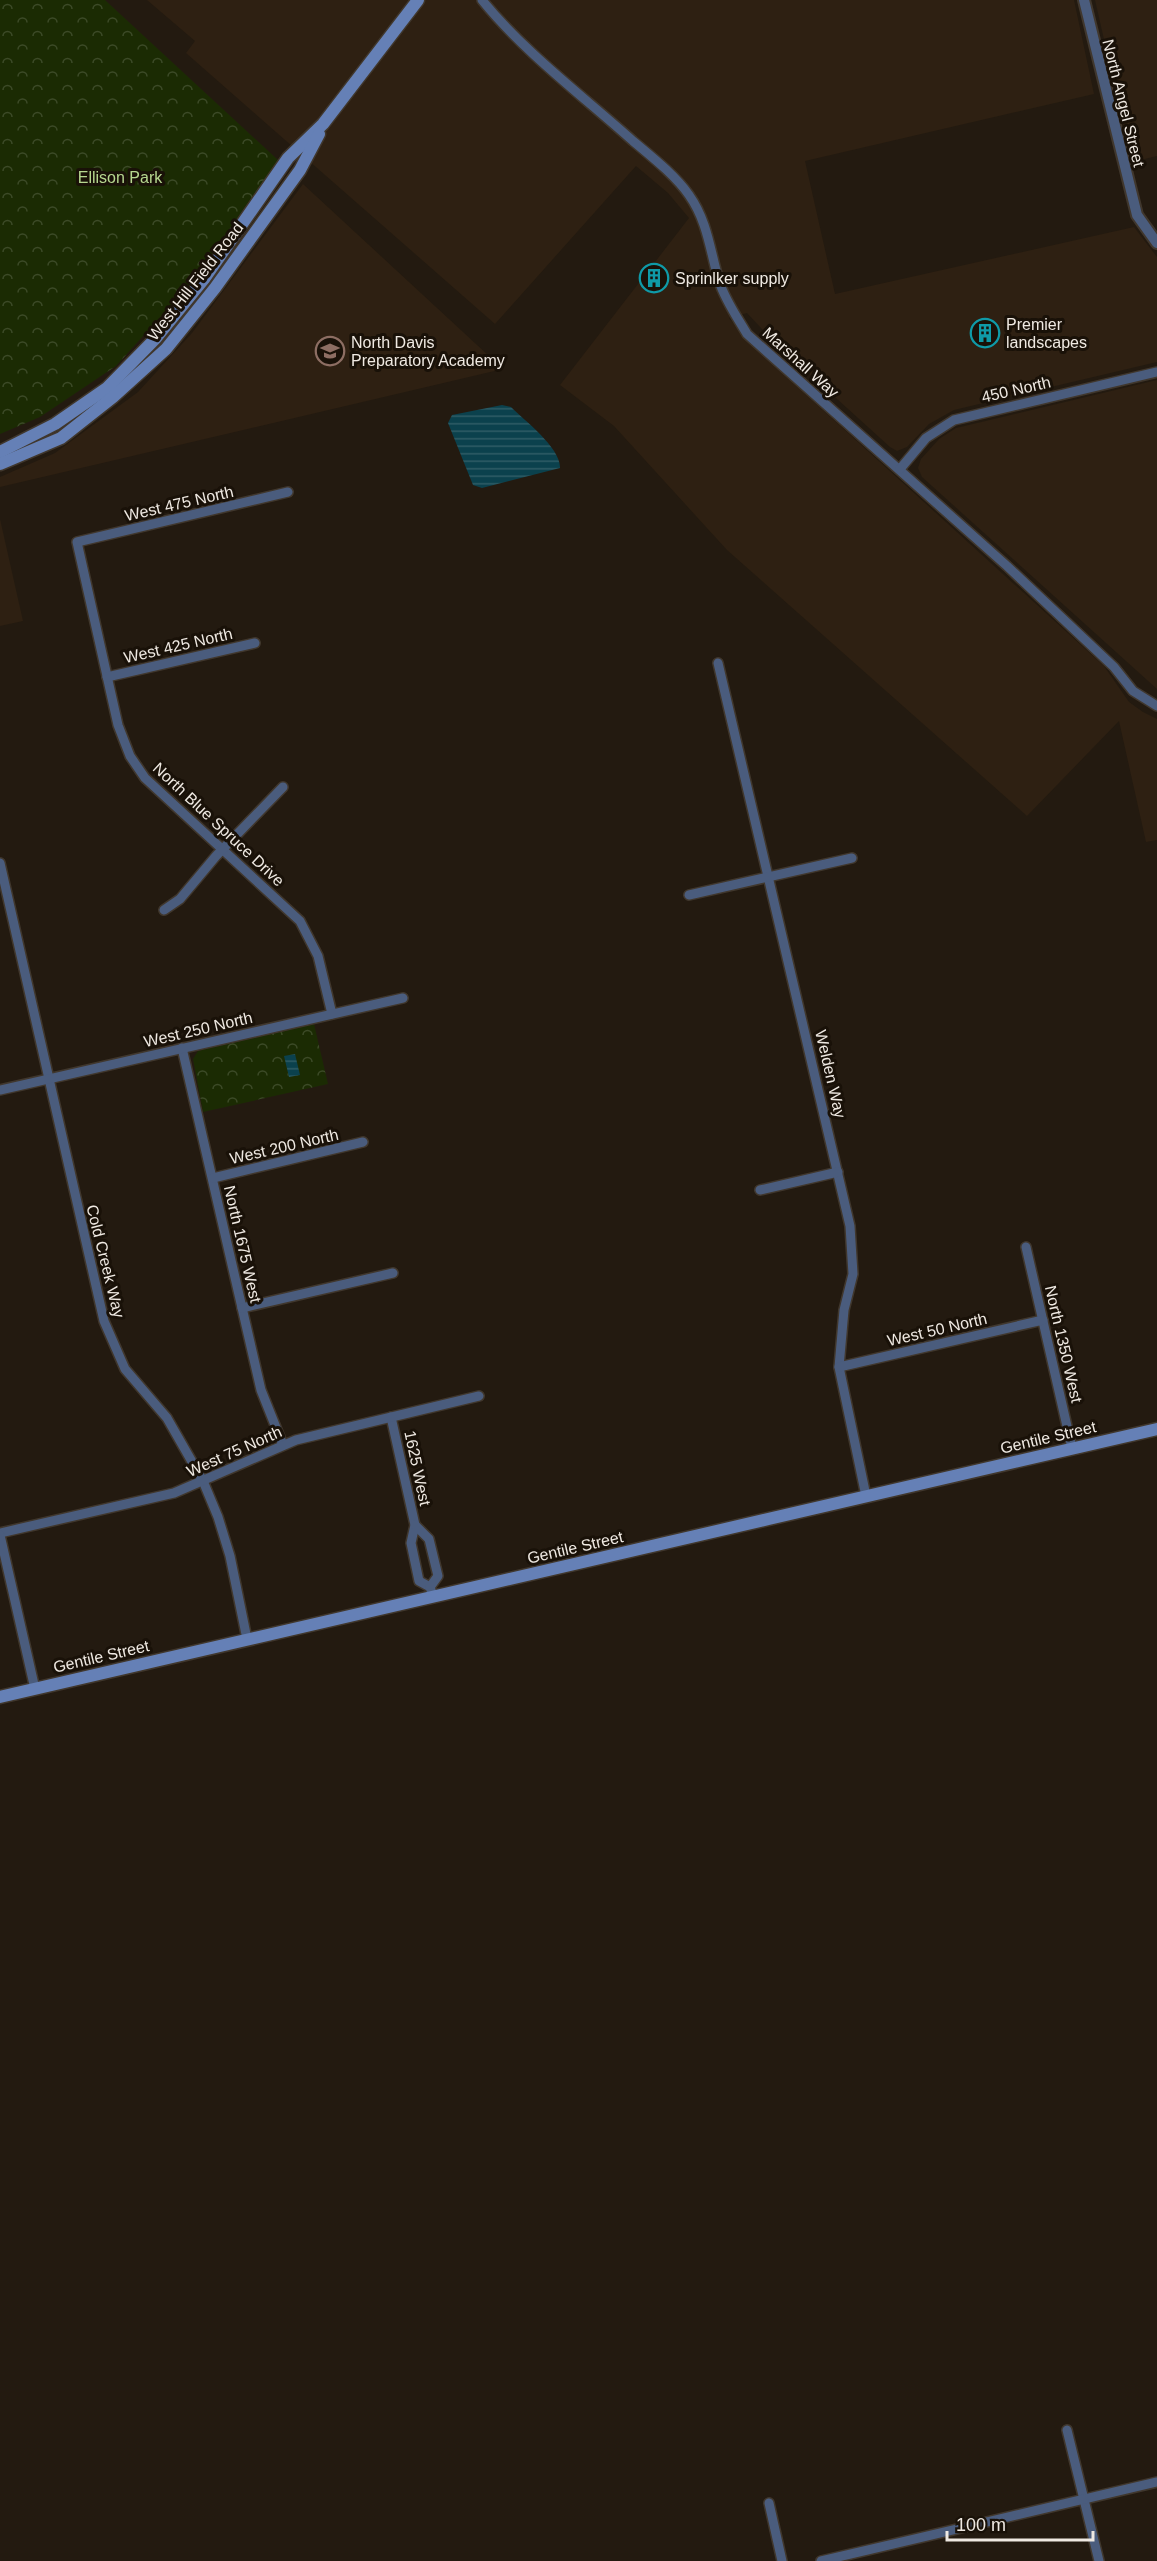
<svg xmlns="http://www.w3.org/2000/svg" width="1157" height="2561" viewBox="0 0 1157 2561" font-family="Helvetica,sans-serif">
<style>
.built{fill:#2e2012}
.park{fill:url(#park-crowns)}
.water{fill:url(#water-rules)}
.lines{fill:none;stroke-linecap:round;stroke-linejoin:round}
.minor-casing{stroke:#40372d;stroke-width:12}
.tertiary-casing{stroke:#40372d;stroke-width:14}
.secondary-casing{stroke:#40372d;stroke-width:15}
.minor{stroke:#4a5c7d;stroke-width:9}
.tertiary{stroke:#4a5c7d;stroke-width:10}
.secondary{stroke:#6580b6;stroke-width:12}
.labels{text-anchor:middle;stroke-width:6;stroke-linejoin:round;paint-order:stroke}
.street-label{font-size:16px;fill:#efe9e2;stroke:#191108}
.park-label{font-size:16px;fill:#b6d78f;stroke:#191108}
.poi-label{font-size:16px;fill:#efe9e2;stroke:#191108;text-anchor:start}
</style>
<defs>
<pattern id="park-crowns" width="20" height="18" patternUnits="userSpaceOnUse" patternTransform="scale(1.5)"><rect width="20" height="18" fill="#1b2b03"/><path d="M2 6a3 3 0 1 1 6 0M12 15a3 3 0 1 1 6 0" fill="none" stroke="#3c4a27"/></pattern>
<pattern id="water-rules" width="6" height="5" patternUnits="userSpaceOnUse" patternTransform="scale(1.5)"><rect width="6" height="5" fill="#0b414d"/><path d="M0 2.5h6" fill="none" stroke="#2f5c66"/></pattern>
</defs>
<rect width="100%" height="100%" fill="#231a10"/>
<g class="built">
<polygon points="147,0 1074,0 1094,94 805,161 835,294 1134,227 1157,257 1157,362 954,410 929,424 907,447 897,451 890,447 772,340 747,313 729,318 757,350 1104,666 1129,702 1143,712 1157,719 1157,840 1146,842 1119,721 1027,816 727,550 614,426 560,385 689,218 668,193 636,166 495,324 186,53 195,41"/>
<polygon points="1095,0 1157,0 1157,156 1132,162"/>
<polygon points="303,184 503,369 0,487 0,477 55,453 138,392 192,333"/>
<polygon points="1157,380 1157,689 922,477 918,468 921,459 939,439 956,428"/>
<polygon points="0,519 23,621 0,626"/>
</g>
<g class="park">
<polygon points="0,0 105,0 278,160 193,281 116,366 40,417 0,434"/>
<polygon points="314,1024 328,1084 203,1112 193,1059 198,1051"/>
</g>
<g class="water">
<path d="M502 405 511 407C525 421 561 448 560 468L482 488 473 485 448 423 452 415Z"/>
<polygon points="295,1054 300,1075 289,1077 284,1056"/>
</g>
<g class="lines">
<g class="minor-casing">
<g id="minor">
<path d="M482 0C523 51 584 97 633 141 652 157 675 175 689 195 708 222 710 251 719 281 725 300 737 317 747 334L1007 566 1114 667 1133 691 1157 706"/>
<polyline points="900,469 926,438 954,420 1157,372"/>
<polyline points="288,492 77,542 118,725 130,756 145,778 300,921 318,956 332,1014"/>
<polyline points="718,663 850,1226 853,1274 844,1310 839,1367 866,1496"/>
<polyline points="107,677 255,643"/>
<polyline points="0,863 104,1321 125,1369 167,1418 203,1481 218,1517 230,1556 247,1639"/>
<polyline points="689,895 852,858"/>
<polyline points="164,910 180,899 216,856 283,787"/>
<polyline points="182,1048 261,1390 283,1445"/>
<polyline points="0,1090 403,998"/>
<polyline points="213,1178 363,1142"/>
<polyline points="760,1190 838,1172"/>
<polyline points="1026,1247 1072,1448"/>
<polyline points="242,1308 393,1273"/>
<polyline points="839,1367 1043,1320"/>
<polyline points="391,1417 415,1525 411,1543 419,1581 430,1587 433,1596"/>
<polyline points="415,1525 429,1539 438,1576 430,1587"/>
<polyline points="0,1533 174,1493 296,1440 479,1396"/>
<polyline points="0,1535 35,1689"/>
<polyline points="1067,2430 1099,2561"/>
<polyline points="769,2503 782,2561"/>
<polyline points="821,2561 1157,2482"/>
</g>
</g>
<g class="tertiary-casing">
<polyline id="tertiary" points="1084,0 1137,215 1157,243"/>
</g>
<g class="secondary-casing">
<g id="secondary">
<polyline points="0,452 55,424 107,388 156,338 204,279 288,158 323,124 418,0"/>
<polyline points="0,464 61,438 113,397 166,349 215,288 300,170 319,134"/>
<polyline points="0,1697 1157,1429"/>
</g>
</g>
<use href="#minor" class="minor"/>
<use href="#tertiary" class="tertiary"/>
<use href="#secondary" class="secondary"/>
</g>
<defs>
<g id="building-ring" transform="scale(1.5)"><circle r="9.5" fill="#191108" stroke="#0f9aa8" stroke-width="1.5"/><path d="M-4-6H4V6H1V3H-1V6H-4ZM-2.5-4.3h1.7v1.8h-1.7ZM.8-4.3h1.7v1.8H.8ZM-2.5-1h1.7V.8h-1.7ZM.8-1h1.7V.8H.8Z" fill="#0f9aa8"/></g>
<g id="school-ring" transform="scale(1.5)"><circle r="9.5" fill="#191108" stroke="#8d6e63" stroke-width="1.5"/><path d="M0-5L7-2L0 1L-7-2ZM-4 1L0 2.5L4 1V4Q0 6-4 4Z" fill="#8d6e63"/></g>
</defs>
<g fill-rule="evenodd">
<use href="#building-ring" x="654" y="278"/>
<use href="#building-ring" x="985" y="333"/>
<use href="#school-ring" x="330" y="351"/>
</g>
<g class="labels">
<g class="street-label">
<text transform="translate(1124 103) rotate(76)" y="6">North Angel Street</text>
<text transform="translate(195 281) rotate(-52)" y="6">West Hill Field Road</text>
<text transform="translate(801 362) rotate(42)" y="6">Marshall Way</text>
<text transform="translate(1016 389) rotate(-13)" y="6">450 North</text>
<text transform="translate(179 503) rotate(-13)" y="6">West 475 North</text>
<text transform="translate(178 645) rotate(-13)" y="6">West 425 North</text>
<text transform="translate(219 824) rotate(43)" y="6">North Blue Spruce Drive</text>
<text transform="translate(198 1029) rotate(-13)" y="6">West 250 North</text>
<text transform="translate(831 1074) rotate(77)" y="6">Welden Way</text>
<text transform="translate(284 1146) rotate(-13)" y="6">West 200 North</text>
<text transform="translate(243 1244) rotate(77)" y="6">North 1675 West</text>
<text transform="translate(106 1261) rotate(76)" y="6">Cold Creek Way</text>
<text transform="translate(937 1329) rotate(-13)" y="6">West 50 North</text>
<text transform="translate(1064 1344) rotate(77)" y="6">North 1350 West</text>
<text transform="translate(1048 1437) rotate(-13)" y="6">Gentile Street</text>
<text transform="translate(234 1451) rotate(-24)" y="6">West 75 North</text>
<text transform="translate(418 1468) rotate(78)" y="6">1625 West</text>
<text transform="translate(575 1547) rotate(-13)" y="6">Gentile Street</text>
<text transform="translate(101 1656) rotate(-13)" y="6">Gentile Street</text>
</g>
<g class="park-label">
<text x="120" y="183">Ellison Park</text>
</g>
<g class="poi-label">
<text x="675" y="284">Sprinlker supply</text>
<text x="1006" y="330">Premier<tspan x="1006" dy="18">landscapes</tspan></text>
<text x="351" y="348">North Davis<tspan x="351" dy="18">Preparatory Academy</tspan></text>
</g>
</g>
<path d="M947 2531v9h146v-9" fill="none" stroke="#efe9e2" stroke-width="3"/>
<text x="956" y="2531" font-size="18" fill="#efe9e2" stroke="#191108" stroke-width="4.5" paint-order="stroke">100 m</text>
</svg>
